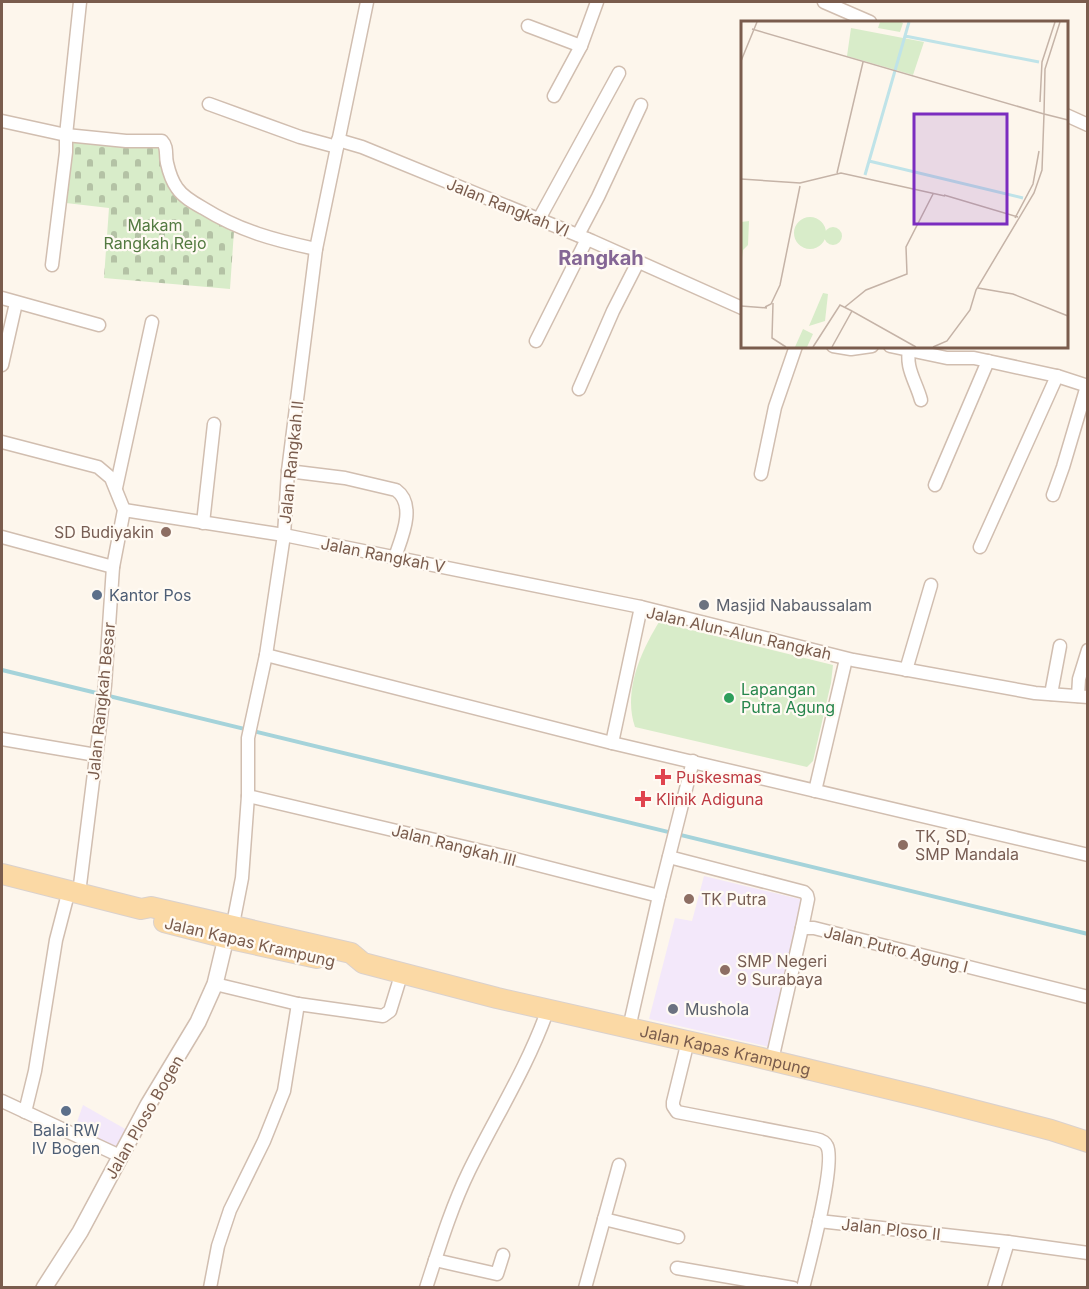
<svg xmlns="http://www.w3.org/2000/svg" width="1089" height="1289" viewBox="0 0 1089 1289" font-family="Inter,sans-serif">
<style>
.education{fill:#f3e8fa}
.cemetery{fill:url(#cemetery-stones)}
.pitch{fill:#d8ecc9}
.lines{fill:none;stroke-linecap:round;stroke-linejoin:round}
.stream{stroke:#a5d3da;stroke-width:4}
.minor-casing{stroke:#d1beb0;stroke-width:15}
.tertiary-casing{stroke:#d1beb0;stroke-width:18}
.primary-casing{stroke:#dad1cd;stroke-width:22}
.minor{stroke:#fff;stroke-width:12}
.tertiary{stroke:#fff;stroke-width:15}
.primary{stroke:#fbd9a5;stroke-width:20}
.education-dot{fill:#8d6e63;stroke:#fffaf3;stroke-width:2}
.service-dot{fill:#5c6f8a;stroke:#fffaf3;stroke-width:2}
.worship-dot{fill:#6b7280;stroke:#fffaf3;stroke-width:2}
.leisure-dot{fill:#2e9e5b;stroke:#fffaf3;stroke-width:2}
.health-dot{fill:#e0444e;stroke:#fffaf3;stroke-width:2}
.labels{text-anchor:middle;stroke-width:4.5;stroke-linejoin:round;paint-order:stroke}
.street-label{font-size:16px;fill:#7a5c4d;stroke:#fffaf3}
.park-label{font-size:16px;fill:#537a41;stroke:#fffaf3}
.education-label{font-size:16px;fill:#785e54;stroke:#fffaf3;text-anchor:start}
.service-label{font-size:16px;fill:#4e5e75;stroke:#fffaf3;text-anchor:start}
.worship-label{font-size:16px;fill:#5b616d;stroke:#fffaf3;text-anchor:start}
.leisure-label{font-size:16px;fill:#27864d;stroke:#fffaf3;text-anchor:start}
.health-label{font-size:16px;fill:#be3a42;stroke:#fffaf3;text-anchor:start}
.quarter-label{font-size:20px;font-weight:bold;fill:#846695;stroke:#fffaf3}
.inset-river{fill:none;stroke:#bfe3e8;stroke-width:3}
.inset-road{fill:none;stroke:#c5b3a7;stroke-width:1.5}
.view{fill:#7b2cbf;fill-opacity:0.15;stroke:#7b2cbf;stroke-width:3}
.inset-edge{fill:none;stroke:#7a5c4d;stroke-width:3}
</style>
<defs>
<pattern id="cemetery-stones" width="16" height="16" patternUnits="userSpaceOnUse" patternTransform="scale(1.5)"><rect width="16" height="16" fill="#d8ecc9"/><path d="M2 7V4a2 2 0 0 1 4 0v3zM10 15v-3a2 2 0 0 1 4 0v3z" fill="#b4c2a5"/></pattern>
</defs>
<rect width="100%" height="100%" fill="#fdf6ec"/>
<g class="education">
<polygon points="704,876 804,900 769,1047 649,1019 675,918 692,921"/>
<polygon points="83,1105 127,1130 115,1153 73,1133"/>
</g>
<polygon class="cemetery" points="68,140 161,147 167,174 209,218 234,231 230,289 104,278 109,208 66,203"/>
<path class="pitch" d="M659 622 833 665 831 683 813 761 807 767 635 727C623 692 640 653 659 622Z"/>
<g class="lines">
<polyline class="stream" points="2,670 1088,934"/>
<g class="minor-casing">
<g id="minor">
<polyline points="824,2 870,22"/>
<polyline points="528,26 581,46"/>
<polyline points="554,96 581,46 597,2"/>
<polyline points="209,104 300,137 337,147"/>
<polyline points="1066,115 1088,125"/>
<path d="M2 121 66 135 126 141H162C168 147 165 155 167 163 169 172 172 181 177 188 183 197 194 203 203 208 240 231 274 240 316 249"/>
<polyline points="338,140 362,147 592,241 742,308"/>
<polyline points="539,219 619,73"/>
<polyline points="578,235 598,197 641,105"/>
<polyline points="52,265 66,152 66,135 80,2"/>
<polyline points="2,298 99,325"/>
<polyline points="536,341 587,239"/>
<polyline points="833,346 851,349 872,346"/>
<polyline points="890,346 947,358 974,358 988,361 1057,376 1088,386"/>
<path d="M910 346C904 367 916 381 921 400"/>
<polyline points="2,365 16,303"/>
<polyline points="579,389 613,311 638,262"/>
<polyline points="2,442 98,467 111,478 124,510 113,567 105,685 79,893"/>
<path d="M288 471 345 478 396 490C417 505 401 539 395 557"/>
<polyline points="761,474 775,407 796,346"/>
<polyline points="935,485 988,361"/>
<polyline points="116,488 152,322"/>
<polyline points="1053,495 1063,467 1087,386"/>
<polyline points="124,510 284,535 641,607 853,660 1035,693 1088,697"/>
<polyline points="203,523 214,424"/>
<polyline points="2,537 113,567"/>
<polyline points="980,547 1057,376"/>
<polyline points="266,655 612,743 1088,855"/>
<polyline points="906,670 931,585"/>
<polyline points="1051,694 1060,646"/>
<polyline points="1078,696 1079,679 1088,650"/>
<polyline points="2,739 96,755"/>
<polyline points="612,743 641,607"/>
<polyline points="815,791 846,659"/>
<polyline points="248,796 503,856 659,896"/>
<polyline points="669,857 804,892 807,895 808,899 802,928"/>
<polyline points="233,924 242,878 248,796 248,738 266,655 284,535 288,471 316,249 367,2"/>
<polyline points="215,984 298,1004 383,1016 390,1011 402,972"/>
<polyline points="629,1028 659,896 693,761"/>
<path d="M688 1041 673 1102V1106L677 1112 816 1139C821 1140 825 1142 827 1146 836 1163 809 1264 803 1288"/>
<polyline points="772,1060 802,928 814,928 1088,997"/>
<polyline points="2,1101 120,1156"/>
<polyline points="25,1112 35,1071 56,940 69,890"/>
<polyline points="604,1219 678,1237"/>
<polyline points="819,1221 1008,1242 1088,1253"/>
<polyline points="435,1260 497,1274 503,1255"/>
<polyline points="677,1268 793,1288"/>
<polyline points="210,1288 218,1246 230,1210 264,1141 284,1091 298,1004"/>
<path d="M426 1288C439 1248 451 1208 469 1171 496 1116 527 1068 548 1009"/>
<polyline points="585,1288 619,1165"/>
<polyline points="994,1288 1008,1242"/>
</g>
</g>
<g class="tertiary-casing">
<polyline id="tertiary" points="44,1288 80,1232 148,1105 198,1022 215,984 226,938"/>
</g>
<g class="primary-casing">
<g id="primary">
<path id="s1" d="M2 874 141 909 151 907 351 953 363 963 497 998 753 1056 927 1098 1051 1130 1088 1142"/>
<polyline points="164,922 226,938 317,958"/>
</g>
</g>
<use href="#minor" class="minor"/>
<use href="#tertiary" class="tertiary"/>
<use href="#primary" class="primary"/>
</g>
<g class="education-dot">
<circle cx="166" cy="532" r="6"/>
<circle cx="903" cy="845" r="6"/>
<circle cx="689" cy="899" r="6"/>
<circle cx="725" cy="970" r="6"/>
</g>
<g class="service-dot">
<circle cx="97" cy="595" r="6"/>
<circle cx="66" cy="1111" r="6"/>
</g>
<g class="worship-dot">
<circle cx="704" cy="605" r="6"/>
<circle cx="673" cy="1009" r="6"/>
</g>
<circle class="leisure-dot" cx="729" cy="698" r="6"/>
<g class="health-dot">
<path d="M660 768h6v6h6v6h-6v6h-6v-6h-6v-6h6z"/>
<path d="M640 790h6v6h6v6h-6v6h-6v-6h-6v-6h6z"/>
</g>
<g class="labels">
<g class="street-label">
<text transform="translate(508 207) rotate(22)" y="6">Jalan Rangkah VI</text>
<text transform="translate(291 462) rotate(-84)" y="6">Jalan Rangkah II</text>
<text transform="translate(383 555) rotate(11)" y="6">Jalan Rangkah V</text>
<text transform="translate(739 633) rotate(13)" y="6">Jalan Alun-Alun Rangkah</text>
<text transform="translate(101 701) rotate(-84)" y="6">Jalan Rangkah Besar</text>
<text transform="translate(454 845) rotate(14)" y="6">Jalan Rangkah III</text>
<text transform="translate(250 942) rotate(13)" y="6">Jalan Kapas Krampung</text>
<text transform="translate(896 949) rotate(14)" y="6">Jalan Putro Agung I</text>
<text dy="6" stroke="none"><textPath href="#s1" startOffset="747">Jalan Kapas Krampung</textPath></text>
<text transform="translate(144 1117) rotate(-60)" y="6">Jalan Ploso Bogen</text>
<text transform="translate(891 1229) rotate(6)" y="6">Jalan Ploso II</text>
</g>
<g class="park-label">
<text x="155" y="231">Makam<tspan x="155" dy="18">Rangkah Rejo</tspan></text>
</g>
<g class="education-label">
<text x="154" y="538" text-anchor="end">SD Budiyakin</text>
<text x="915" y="842">TK, SD,<tspan x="915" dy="18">SMP Mandala</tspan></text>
<text x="701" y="905">TK Putra</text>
<text x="737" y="967">SMP Negeri<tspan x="737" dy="18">9 Surabaya</tspan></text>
</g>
<g class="service-label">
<text x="109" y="601">Kantor Pos</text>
<text x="66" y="1136" text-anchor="middle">Balai RW<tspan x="66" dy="18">IV Bogen</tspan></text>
</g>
<g class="worship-label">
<text x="716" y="611">Masjid Nabaussalam</text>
<text x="685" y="1015">Mushola</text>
</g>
<g class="leisure-label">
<text x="741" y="695">Lapangan<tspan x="741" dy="18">Putra Agung</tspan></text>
</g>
<g class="health-label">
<text x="676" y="783">Puskesmas</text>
<text x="656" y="805">Klinik Adiguna</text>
</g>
<g class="quarter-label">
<text x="601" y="265">Rangkah</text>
</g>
</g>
<g transform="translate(741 21)">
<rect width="327" height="327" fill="#fdf6ec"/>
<path d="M139 1H160L162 2 159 11 137 7ZM110 7 183 21 172 54 106 35ZM82 272 87 273 84 300 68 305Z" fill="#d8ecc9"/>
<path d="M8 200 7 224 2 229 0 245V201Z" fill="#d8ecc9"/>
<path d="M53 212a16 16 0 1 1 32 0a16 16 0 1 1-32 0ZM83 215a9 9 0 1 1 18 0a9 9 0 1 1-18 0ZM62 308 72 313 66 326H54Z" fill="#d8ecc9"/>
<path class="inset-river" d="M164 15 298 41M128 140 282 177M124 154 168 1"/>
<path class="inset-road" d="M11 8 303 93 304 48 319 1M0 40 16 1M299 81 301 41 314 1M96 152 122 41M0 158 59 162 100 152 204 175M203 174 277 196M274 197 292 163 298 130M237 267 272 273 327 295M32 282 31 317 45 326M0 285 26 287M24 286 30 283 39 264 59 165M104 286 125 269 166 253 165 226 192 173M72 326 99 284 111 290M91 326 111 290 175 326M192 326 206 320 229 289 235 269 293 172 301 149 303 93 327 99"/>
<path class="view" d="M173 93H266V203H173Z"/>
<rect width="327" height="327" class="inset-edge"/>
</g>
<rect width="1089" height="1289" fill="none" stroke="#7a5c4d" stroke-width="6"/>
</svg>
